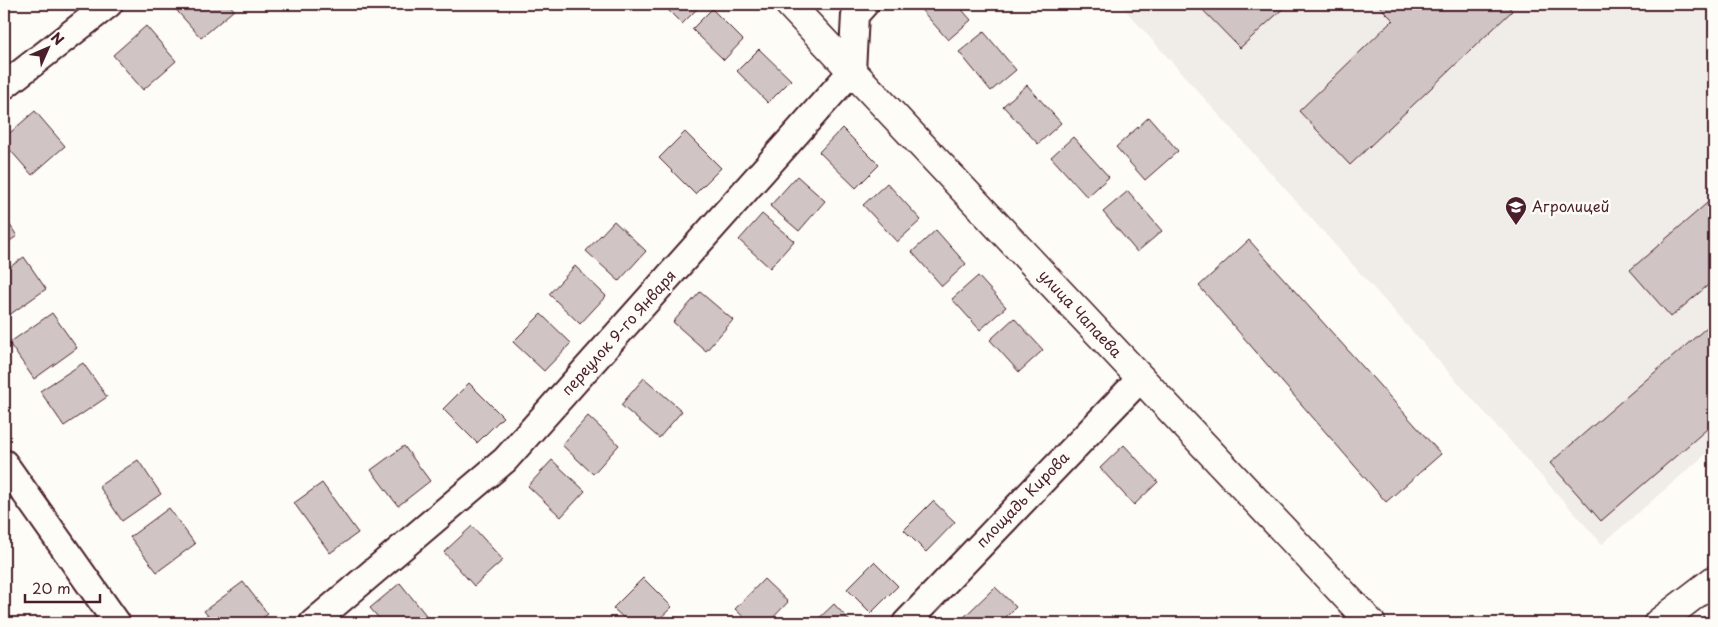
<svg xmlns="http://www.w3.org/2000/svg" width="1718" height="627" viewBox="0 0 1718 627" font-family="'Playpen Sans',sans-serif">
<style>
.built{fill:#f0ece8}
.building{fill:#d0c5c4;stroke:#4a1f2b}
.lines{fill:none;stroke-linecap:round;stroke-linejoin:round}
.street-casing{stroke:#4a1f2b;stroke-width:30}
.secondary-casing{stroke:#4a1f2b;stroke-width:31}
.street{stroke:#fdfcf7;stroke-width:26}
.secondary{stroke:#fdfcf7;stroke-width:28}
.labels{text-anchor:middle;stroke-width:5;stroke-linejoin:round;paint-order:stroke}
.poi-label{font-size:15px;fill:#4a1f2b;stroke:#fdfcf7;text-anchor:start}
.street-label{font-size:15px;fill:#4a1f2b;stroke:#fdfcf7}
</style>
<rect width="100%" height="100%" fill="#fdfcf7"/>
<filter id="ink" filterUnits="userSpaceOnUse"><feTurbulence type="fractalNoise" baseFrequency=".02" numOctaves="2"/><feDisplacementMap in="SourceGraphic" scale="10" xChannelSelector="R" yChannelSelector="G"/><feConvolveMatrix kernelMatrix="1 2 1 2 8 2 1 2 1" color-interpolation-filters="sRGB"/></filter>
<g filter="url(#ink)">
<polygon class="built" points="1120,4 1714,4 1714,447 1602,544"/>
<g class="building">
<polygon points="171,4 229,4 234,10 201,38"/>
<polygon points="662,4 702,4 682,24"/>
<polygon points="916,4 957,4 971,20 948,40"/>
<polygon points="1197,4 1288,4 1240,48"/>
<polygon points="1377,4 1506,4 1512,11 1350,165 1299,111 1393,20"/>
<polygon points="712,9 743,40 724,60 692,29"/>
<polygon points="146,26 176,61 143,90 113,55"/>
<polygon points="984,32 1016,70 991,91 959,52"/>
<polygon points="759,49 791,80 768,103 737,71"/>
<polygon points="1027,85 1061,123 1038,144 1003,106"/>
<polygon points="35,111 65,146 32,175 4,143 4,138"/>
<polygon points="1149,117 1178,151 1145,180 1116,147"/>
<polygon points="842,128 879,165 856,188 819,152"/>
<polygon points="685,132 721,168 695,194 659,158"/>
<polygon points="1073,137 1109,177 1087,197 1051,157"/>
<polygon points="797,176 825,201 799,231 770,206"/>
<polygon points="887,183 921,220 897,242 863,205"/>
<polygon points="1128,191 1162,231 1137,252 1103,212"/>
<polygon points="1714,197 1714,280 1671,317 1630,270"/>
<polygon points="762,214 794,241 770,268 739,240"/>
<polygon points="4,216 17,236 4,245"/>
<polygon points="614,221 646,251 619,281 586,251"/>
<polygon points="936,230 966,264 942,286 912,252"/>
<polygon points="1249,240 1441,454 1386,502 1199,286"/>
<polygon points="24,257 46,289 5,318 4,271"/>
<polygon points="575,266 606,296 580,324 549,294"/>
<polygon points="978,276 1006,307 980,330 952,299"/>
<polygon points="700,292 733,320 706,351 673,322"/>
<polygon points="52,313 77,348 34,379 9,343"/>
<polygon points="541,314 571,343 544,371 513,342"/>
<polygon points="1014,318 1043,350 1019,372 990,340"/>
<polygon points="1714,321 1714,423 1601,521 1550,463"/>
<polygon points="83,363 107,397 64,426 40,391"/>
<polygon points="644,378 682,411 659,438 621,405"/>
<polygon points="469,383 503,417 477,443 443,409"/>
<polygon points="588,416 619,445 593,474 562,445"/>
<polygon points="1124,445 1158,482 1134,505 1100,468"/>
<polygon points="404,446 430,481 398,506 371,470"/>
<polygon points="138,460 161,494 122,521 99,486"/>
<polygon points="552,460 585,491 561,517 528,486"/>
<polygon points="322,483 358,533 330,553 294,503"/>
<polygon points="933,501 955,522 926,552 904,530"/>
<polygon points="169,508 195,544 157,572 130,537"/>
<polygon points="472,526 503,560 474,586 444,552"/>
<polygon points="874,562 898,586 871,613 847,589"/>
<polygon points="643,578 672,607 655,623 629,623 613,608"/>
<polygon points="764,579 788,602 768,623 750,623 735,609"/>
<polygon points="243,582 268,614 255,623 214,623 204,611"/>
<polygon points="400,583 430,620 427,623 383,623 370,608"/>
<polygon points="995,587 1016,607 1000,623 966,623 962,619"/>
<polygon points="834,604 852,623 814,623"/>
</g>
<g class="lines">
<g class="street-casing">
<g id="street">
<polyline points="4,86 109,4"/>
<polyline points="4,463 117,623"/>
<polyline points="313,623 505,460 852,71 855,15 865,4"/>
<polyline points="906,623 1141,378"/>
</g>
</g>
<g class="secondary-casing">
<g id="secondary">
<polyline points="789,4 1371,623"/>
<polyline points="1658,623 1714,580"/>
</g>
</g>
<use href="#street" class="street"/>
<use href="#secondary" class="secondary"/>
</g>
</g>
<defs>
<g id="university-pin" transform="scale(1.125)"><path d="M0 17L-7.5 6A9.5 9.5 0 1 1 7.5 6Z" fill="#4a1f2b" stroke="#fdfcf7"/><path d="M0-5L7-2L0 1L-7-2ZM-4 1L0 2.5L4 1V4Q0 6-4 4Z" fill="#fff"/></g>
</defs>
<g fill-rule="evenodd">
<use href="#university-pin" x="1516" y="207"/>
</g>
<g class="labels">
<g class="poi-label">
<text x="1532" y="212">Агролицей</text>
</g>
<g class="street-label">
<text transform="translate(1080 314) rotate(47)" y="5">улица Чапаева</text>
<text transform="translate(619 333) rotate(-48)" y="5">переулок 9-го Января</text>
<text transform="translate(1023 500) rotate(-46)" y="5">площадь Кирова</text>
</g>
</g>
<rect width="1718" height="627" fill="none" stroke="#fdfcf7" stroke-width="20"/>
<rect x="10" y="10" width="1698" height="607" fill="none" stroke="#4a1f2b" stroke-width="2" filter="url(#ink)"/>
<g transform="translate(48 48) rotate(45)" stroke="#fdfcf7" stroke-width="4" paint-order="stroke">
<path d="M0-4L9 19L0 12L-9 19Z" fill="#4a1f2b"/>
<text y="-8" font-size="14" font-weight="bold" text-anchor="middle" fill="#4a1f2b">N</text>
</g>
<path d="M25 594v8h75v-8" fill="none" stroke="#4a1f2b" stroke-width="2.5"/>
<text x="32" y="594" font-size="15" fill="#4a1f2b" stroke="#fdfcf7" stroke-width="4" paint-order="stroke">20 m</text>
</svg>
